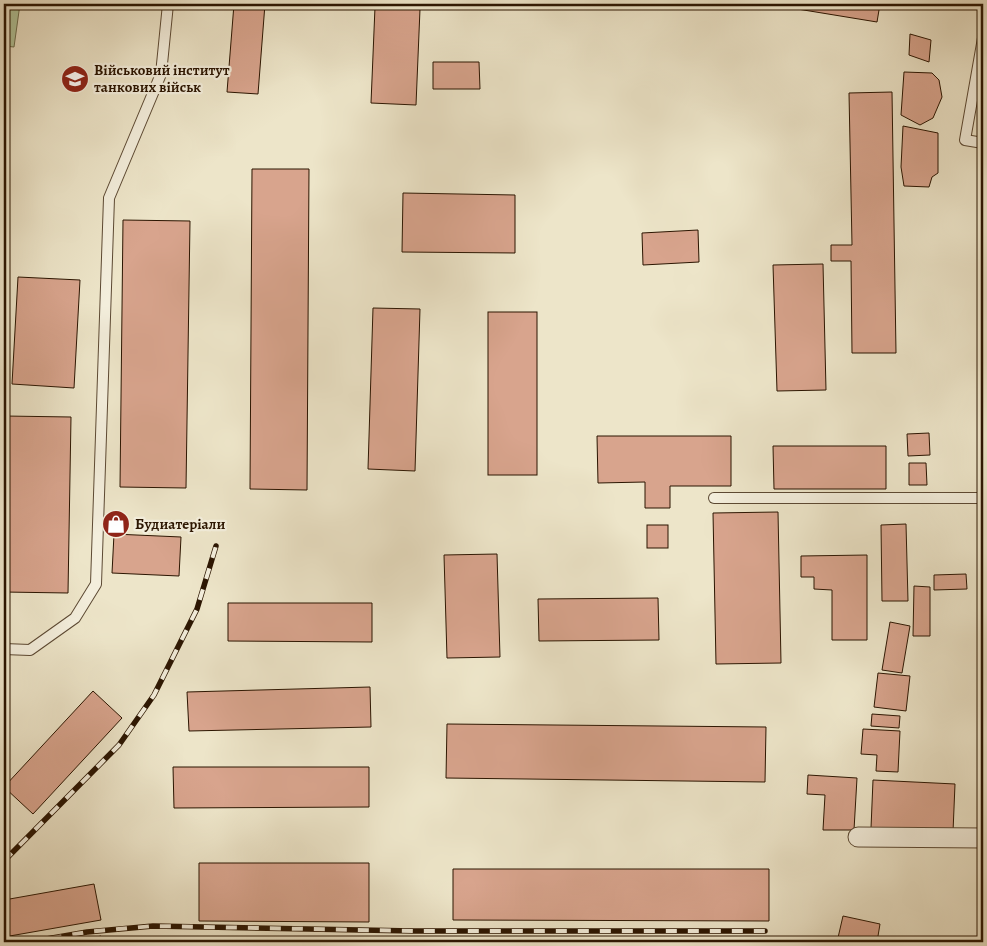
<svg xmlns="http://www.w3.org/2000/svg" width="987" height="946" viewBox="0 0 987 946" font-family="Alegreya,serif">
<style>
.green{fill:#b2c69b;stroke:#6e6e4e}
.building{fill:#d8a48d;stroke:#2b1501}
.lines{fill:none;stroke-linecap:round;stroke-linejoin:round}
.lane-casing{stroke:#5c4933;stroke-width:12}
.street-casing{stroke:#5c4933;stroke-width:21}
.lane{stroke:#f3eedc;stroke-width:10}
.street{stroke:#f3eedc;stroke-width:19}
.rail-casing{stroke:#2b1501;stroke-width:5.5}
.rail{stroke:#f3eedc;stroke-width:4;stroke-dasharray:11;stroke-linecap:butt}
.labels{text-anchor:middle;stroke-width:4.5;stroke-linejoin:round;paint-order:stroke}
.poi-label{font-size:15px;font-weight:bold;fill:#2b1501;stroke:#f3eedc;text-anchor:start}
</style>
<rect width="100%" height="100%" fill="#ede5c9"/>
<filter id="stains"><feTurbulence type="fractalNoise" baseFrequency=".004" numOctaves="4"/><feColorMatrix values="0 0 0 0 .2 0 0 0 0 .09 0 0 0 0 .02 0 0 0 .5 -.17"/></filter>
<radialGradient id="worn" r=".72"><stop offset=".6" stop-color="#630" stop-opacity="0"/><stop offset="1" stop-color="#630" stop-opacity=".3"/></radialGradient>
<polygon class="green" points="4,4 20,4 14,47 4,46"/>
<g class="building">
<polygon points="234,4 265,4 258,94 227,92"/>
<polygon points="767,4 880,4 877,22"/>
<polygon points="375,7 420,9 416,105 371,103"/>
<polygon points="910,34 931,40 929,62 909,55"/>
<polygon points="433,62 479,62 480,89 433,89"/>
<polygon points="904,72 932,73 939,80 942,97 933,118 920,125 901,115"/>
<polygon points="892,92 896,353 852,353 851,261 831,261 831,245 852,245 849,93"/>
<polygon points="903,126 938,133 938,173 932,177 929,187 904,186 901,167"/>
<polygon points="252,169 309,169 307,490 250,489"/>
<polygon points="403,193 515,195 515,253 402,252"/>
<polygon points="123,220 190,221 186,488 120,487"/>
<polygon points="698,230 699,262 643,265 642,233"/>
<polygon points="823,264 826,390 777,391 773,265"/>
<polygon points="18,277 80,280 74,388 12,384"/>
<polygon points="373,308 420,309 415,471 368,469"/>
<rect x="488" y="312" width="49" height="163"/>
<polygon points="5,416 71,417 68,593 4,592"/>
<polygon points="929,433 930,455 908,456 907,434"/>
<polygon points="597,436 731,436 731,486 670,486 670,508 645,508 645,482 598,483"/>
<polygon points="773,446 886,446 886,489 774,489"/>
<polygon points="909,463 926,463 927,485 909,485"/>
<polygon points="778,512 781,663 716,664 713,513"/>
<polygon points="906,524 908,601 882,601 881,525"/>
<rect x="647" y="525" width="21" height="23"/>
<polygon points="114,534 181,537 179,576 112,573"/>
<polygon points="978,539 983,539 983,559 979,559"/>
<polygon points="982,547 983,547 983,629"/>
<polygon points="497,554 500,657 447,658 444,555"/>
<polygon points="867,555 867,640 832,640 832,590 814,589 814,577 801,577 801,556"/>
<polygon points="966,574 967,589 934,590 934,575"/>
<polygon points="914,586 930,587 930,636 913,636"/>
<polygon points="658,598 659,640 539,641 538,599"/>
<polygon points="228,603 372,603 372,642 228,641"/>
<polygon points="890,622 910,626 902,673 882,670"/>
<polygon points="878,673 910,676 906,711 874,707"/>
<polygon points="370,687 371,727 189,731 187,692"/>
<polygon points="93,691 122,718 33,814 4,787"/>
<polygon points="872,714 900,716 899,728 871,726"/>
<polygon points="447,724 766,727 765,782 446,778"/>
<polygon points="980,725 983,725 983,806 981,806"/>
<polygon points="863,729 900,731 898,772 876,771 877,755 861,754"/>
<polygon points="173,767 369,767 369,807 174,808"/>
<polygon points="808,775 857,778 854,830 823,830 825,795 807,794"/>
<polygon points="873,780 955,784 953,832 871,828"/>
<rect x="982" y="856" width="1" height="83"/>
<polygon points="199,863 369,863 369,922 199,921"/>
<polygon points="453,869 769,869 769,921 453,920"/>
<polygon points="94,884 101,920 4,937 4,900"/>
<polygon points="843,916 880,924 877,942 837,942"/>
<polygon points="101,936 102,942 70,942"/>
</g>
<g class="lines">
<g class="lane-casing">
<g id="lane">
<polyline points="983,38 965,140 983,143"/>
<polyline points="714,498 983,498"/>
<polyline points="4,649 30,650 75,618 96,584 109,198 161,74 168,4"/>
</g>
</g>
<g class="street-casing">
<polyline id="street" points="858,837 983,838"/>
</g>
<use href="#lane" class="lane"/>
<use href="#street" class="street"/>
<g class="rail-casing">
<g id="rail">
<polyline points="4,861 119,745 154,695 197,609 216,546"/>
<polyline points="29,942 87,932 153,926 414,931 765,931"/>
</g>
</g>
<use href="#rail" class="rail"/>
</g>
<defs>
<g id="university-disc" transform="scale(1.4375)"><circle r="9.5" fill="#8f2418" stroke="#f3eedc"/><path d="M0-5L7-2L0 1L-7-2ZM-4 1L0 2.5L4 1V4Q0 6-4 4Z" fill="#fff"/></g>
<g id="shop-disc" transform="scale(1.4375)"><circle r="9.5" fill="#8f2418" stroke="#f3eedc"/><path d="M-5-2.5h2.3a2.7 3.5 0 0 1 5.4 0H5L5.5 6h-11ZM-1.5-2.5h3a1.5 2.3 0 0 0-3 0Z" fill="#fff"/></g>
</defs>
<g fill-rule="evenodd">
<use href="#university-disc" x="75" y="79"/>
<use href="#shop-disc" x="116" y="524"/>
</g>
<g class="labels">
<g class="poi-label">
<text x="94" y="75">Військовий інститут<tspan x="94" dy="17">танкових військ</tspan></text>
<text x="135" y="529">Будиатеріали</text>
</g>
</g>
<rect width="987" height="946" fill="none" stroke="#ede5c9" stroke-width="20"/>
<rect x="5" y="5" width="977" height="936" fill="none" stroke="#2b1501" stroke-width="2.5"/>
<rect x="10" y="10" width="967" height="926" fill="none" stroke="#2b1501"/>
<rect width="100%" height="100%" filter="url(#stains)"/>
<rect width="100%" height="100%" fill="url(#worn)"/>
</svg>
